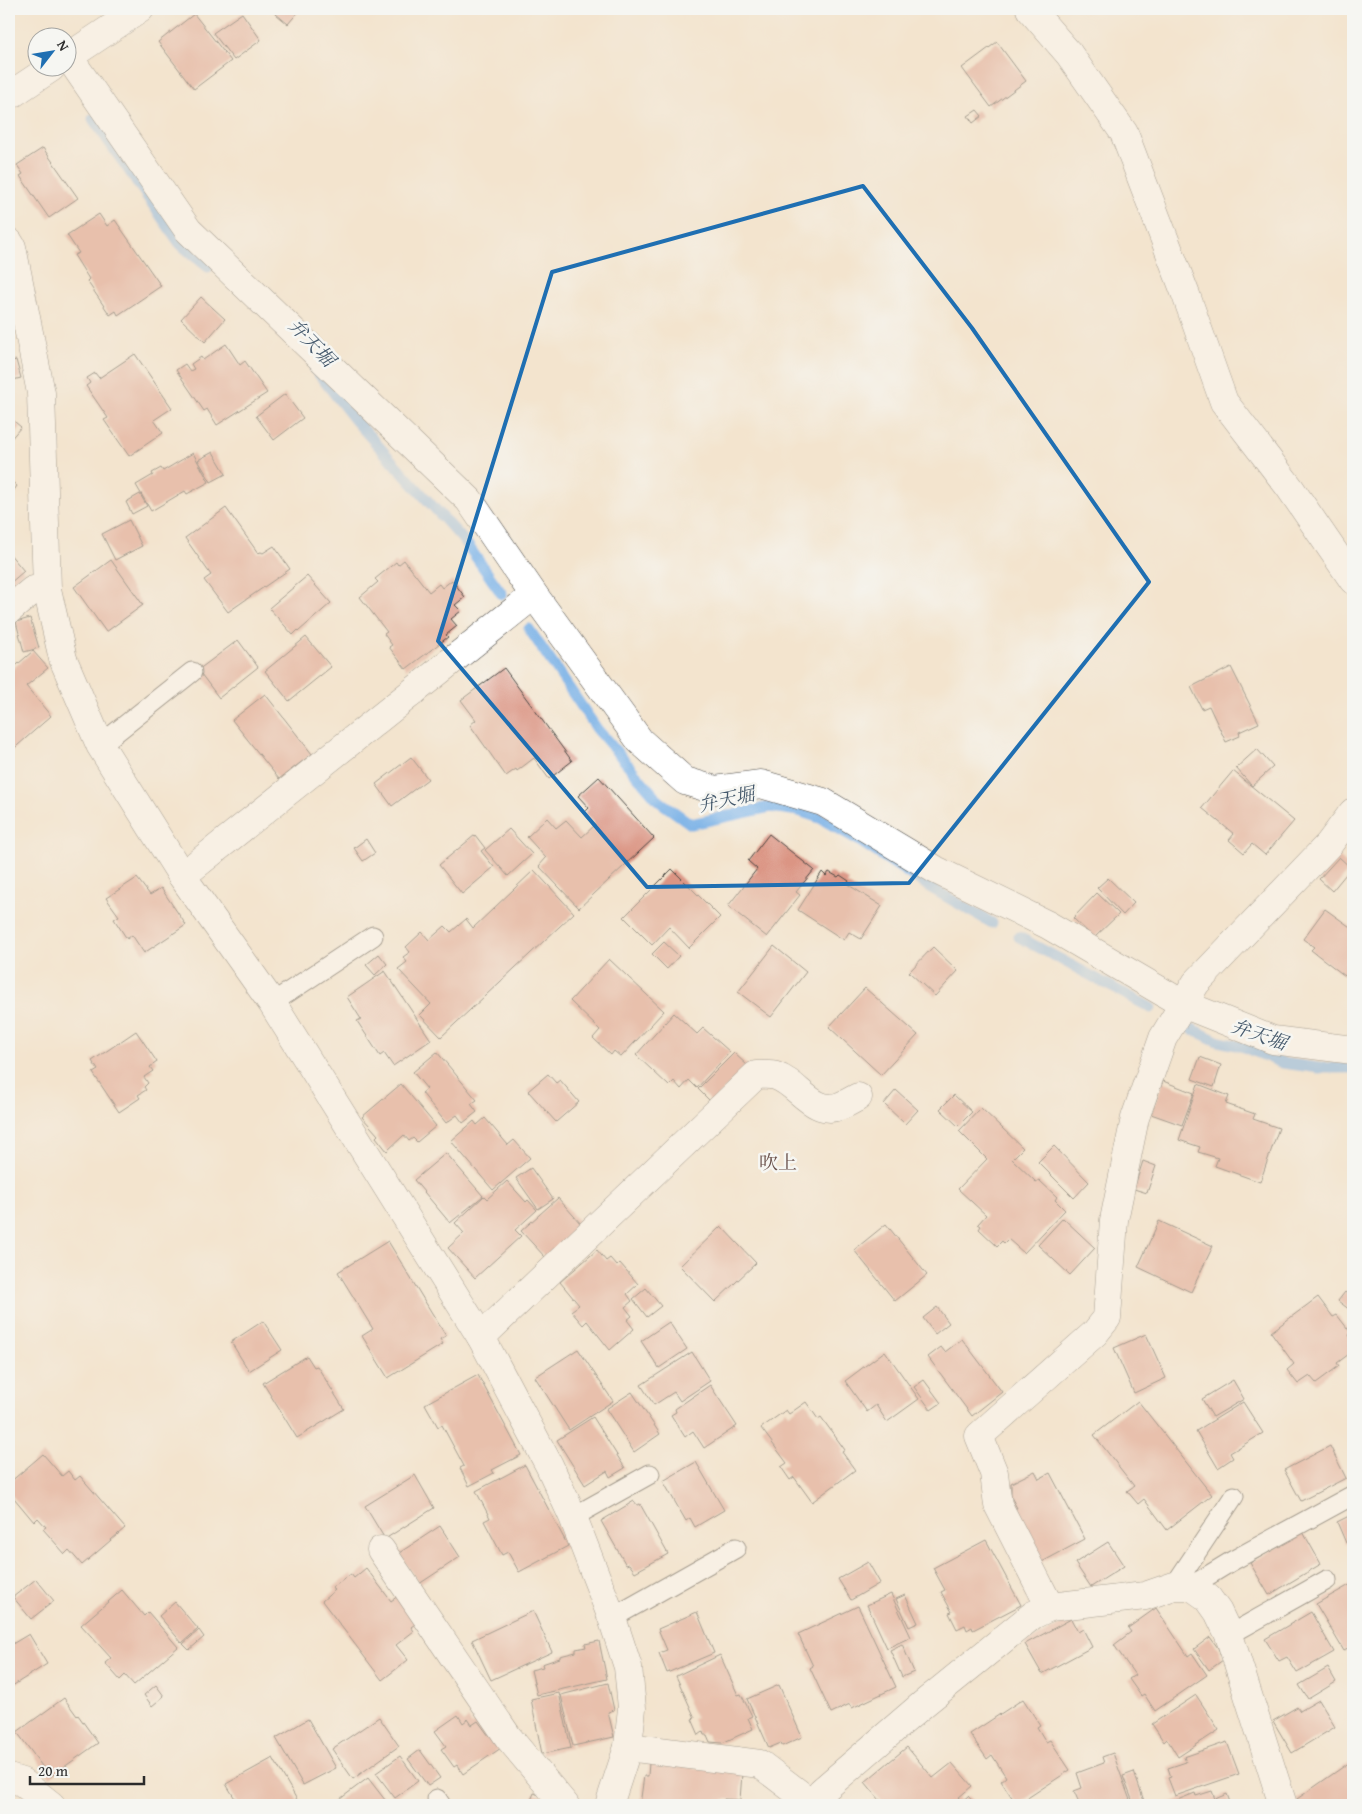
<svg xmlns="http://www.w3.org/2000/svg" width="1362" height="1814" viewBox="0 0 1362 1814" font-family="'Gentium Book Plus','Noto Serif JP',serif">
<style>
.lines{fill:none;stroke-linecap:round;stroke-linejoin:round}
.stream{stroke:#76afe6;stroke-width:11}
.building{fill:#db9584}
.service-casing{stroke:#494743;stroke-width:21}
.minor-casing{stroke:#494743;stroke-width:29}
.service{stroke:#fff;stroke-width:19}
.minor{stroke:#fff;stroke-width:28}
.marked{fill:none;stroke:#1f6fb2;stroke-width:4;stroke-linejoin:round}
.labels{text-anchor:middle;stroke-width:5;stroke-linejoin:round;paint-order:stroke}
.water-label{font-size:19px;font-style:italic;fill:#45596c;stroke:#f6f6f2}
.neighbourhood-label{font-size:19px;fill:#69504a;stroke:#f6f6f2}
</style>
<rect width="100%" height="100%" fill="#f6f6f2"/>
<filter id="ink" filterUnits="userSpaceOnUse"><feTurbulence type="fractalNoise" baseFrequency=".02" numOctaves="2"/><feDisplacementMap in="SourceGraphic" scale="10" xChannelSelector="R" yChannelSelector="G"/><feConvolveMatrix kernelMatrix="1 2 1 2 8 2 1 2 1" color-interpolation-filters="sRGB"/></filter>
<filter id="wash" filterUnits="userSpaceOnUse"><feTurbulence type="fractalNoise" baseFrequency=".0096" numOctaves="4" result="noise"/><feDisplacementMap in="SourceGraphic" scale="20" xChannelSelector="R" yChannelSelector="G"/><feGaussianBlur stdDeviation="1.12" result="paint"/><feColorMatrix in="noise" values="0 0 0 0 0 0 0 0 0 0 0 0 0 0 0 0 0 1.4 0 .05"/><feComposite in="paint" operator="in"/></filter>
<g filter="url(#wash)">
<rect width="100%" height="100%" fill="#f3e4ce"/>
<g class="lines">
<g class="stream">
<polyline points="93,119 181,245 208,267"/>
<polyline points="315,369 355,420 466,543 502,594"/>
<polyline points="529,629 597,729 659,801 691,824 770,807 799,811 820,818 855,838 931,888 992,923"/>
<polyline points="1019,937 1151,1008"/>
<polyline points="1186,1026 1217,1041 1244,1047 1282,1063 1319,1068 1353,1068"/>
</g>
</g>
<g id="blocks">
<g class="building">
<polygon points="270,9 296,9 299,11 288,24"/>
<polygon points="242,13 261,40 234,60 213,33"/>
<polygon points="194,14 231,61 194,89 158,42"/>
<polygon points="997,42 1026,81 991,107 962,68"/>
<polygon points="977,110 982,116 973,123 968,116"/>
<polygon points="43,148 78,198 49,218 20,176 23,174 17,165"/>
<polygon points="99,214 107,226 115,220 161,286 118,315 116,311 110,315 87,281 89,279 74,255 79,253 67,235"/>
<polygon points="201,297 225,319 205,342 181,319"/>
<polygon points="226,344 240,365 245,361 267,393 217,425 207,409 204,411 176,370 185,364 190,371 194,369 191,364 201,357 203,360"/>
<polygon points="135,354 172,408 154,420 163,433 129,456 104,420 108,418 86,386 90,383 87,378 95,373 99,378"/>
<polygon points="16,360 21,378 9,381 9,362"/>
<polygon points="285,394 303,418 274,440 256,416"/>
<polygon points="9,407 14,412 9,417 21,427 9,441"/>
<polygon points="213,452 226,474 211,482 198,460"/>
<polygon points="193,453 209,482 187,494 185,491 151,511 136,485 153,475 152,473 161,468 163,471"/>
<polygon points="9,479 17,486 9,497"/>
<polygon points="140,494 147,506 132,514 126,502"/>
<polygon points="226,508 258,553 261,552 263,553 274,546 290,569 228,612 204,580 211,575 185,538"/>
<polygon points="129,520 142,546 115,560 102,534"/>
<polygon points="9,553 24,571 9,584"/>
<polygon points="111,560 143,605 106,632 74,587"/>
<polygon points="404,560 429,592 439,584 442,588 452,580 465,597 455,605 461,611 451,619 457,626 446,635 448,637 406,669 389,647 392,645 384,634 387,632 360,597 378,582 375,579 396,562 398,565"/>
<polygon points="307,576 331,603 299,631 298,630 293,635 269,608"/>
<polygon points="30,618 39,648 24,652 16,622"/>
<polygon points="306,637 331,667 289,701 265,671"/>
<polygon points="238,640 258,667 219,698 198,670"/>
<polygon points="33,651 48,668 26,686 51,716 9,753 9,667 11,670"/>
<polygon points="1231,667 1259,723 1239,732 1240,736 1226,742 1209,706 1202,709 1191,687"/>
<polygon points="504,668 572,761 549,779 534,758 517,771 516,769 506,776 470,725 476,720 461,700"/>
<polygon points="265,694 312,754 279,779 232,720"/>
<polygon points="1257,749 1273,767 1252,786 1236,768"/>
<polygon points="411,757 428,779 392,806 376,784"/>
<polygon points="1233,771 1294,821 1265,855 1252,844 1244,853 1229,840 1234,834 1202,808"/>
<polygon points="599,777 654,838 579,908 539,866 546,858 527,837 547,818 556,828 566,820 582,837 595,825 584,813 589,808 578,796"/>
<polygon points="509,829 532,854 508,876 485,850"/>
<polygon points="769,834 814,870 796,892 800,895 767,937 728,906 757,869 748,861"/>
<polygon points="475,835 485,848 481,851 494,867 462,894 439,865"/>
<polygon points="366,839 375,853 363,861 354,848"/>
<polygon points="1339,857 1351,868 1332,891 1319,879"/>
<polygon points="672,869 720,917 689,948 669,927 652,945 624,917"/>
<polygon points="534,870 574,913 441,1037 420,1015 431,1004 398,969 407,962 403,957 410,952 406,947 422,932 429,940 445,926 451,932 466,919 473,928"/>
<polygon points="822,872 826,876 829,872 838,877 840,875 849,881 847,884 882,906 861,939 849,932 844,940 798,910"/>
<polygon points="137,878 150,895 161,888 186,925 144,953 132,935 127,939 114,919 119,916 106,898"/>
<polygon points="1108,878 1134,903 1123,915 1097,888"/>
<polygon points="1097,893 1119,914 1094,938 1073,918"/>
<polygon points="1325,909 1353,929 1353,965 1345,976 1311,950 1314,947 1303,939"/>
<polygon points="664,942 679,956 667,969 652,954"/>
<polygon points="774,946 806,972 771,1017 738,992"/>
<polygon points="933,947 958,971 935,996 909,972"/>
<polygon points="379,954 387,964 375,975 366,965"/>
<polygon points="609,959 664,1011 621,1057 614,1051 611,1055 593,1038 600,1030 570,1001"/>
<polygon points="385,971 431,1040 393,1066 384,1053 380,1056 357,1021 361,1019 347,997"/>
<polygon points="865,988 918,1035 881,1075 829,1027"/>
<polygon points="674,1013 697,1034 703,1028 730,1052 697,1088 689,1080 681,1089 674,1081 669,1086 636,1055"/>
<polygon points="136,1031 157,1062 150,1067 153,1071 144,1077 148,1083 144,1087 146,1090 138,1095 140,1098 119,1112 93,1073 98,1070 92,1061"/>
<polygon points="437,1052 477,1100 471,1104 477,1112 463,1123 457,1115 446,1123 422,1093 427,1089 413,1072"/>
<polygon points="734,1053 748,1066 712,1103 698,1089"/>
<polygon points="1200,1057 1221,1065 1214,1087 1192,1079"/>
<polygon points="548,1074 556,1083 560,1080 579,1102 556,1122 528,1091"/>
<polygon points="1163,1081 1194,1093 1182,1125 1151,1114"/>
<polygon points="401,1084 436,1126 417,1142 413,1138 409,1141 404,1135 387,1151 376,1137 378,1135 362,1117"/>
<polygon points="1198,1084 1229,1096 1226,1104 1255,1114 1253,1119 1279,1128 1260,1182 1215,1166 1218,1158 1198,1152 1200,1147 1179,1140"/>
<polygon points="896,1090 918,1110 905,1124 884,1104"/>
<polygon points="954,1095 972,1112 958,1126 940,1109"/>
<polygon points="981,1108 1023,1148 1012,1159 1036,1182 1039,1180 1057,1197 1055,1200 1065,1210 1024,1253 1008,1239 1004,1243 1002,1241 997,1246 979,1229 981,1226 978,1224 986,1215 958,1189 987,1159 959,1131"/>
<polygon points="485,1118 508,1145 514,1140 530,1158 493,1190 451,1141 474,1121 477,1125"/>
<polygon points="1054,1146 1089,1182 1074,1198 1038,1162"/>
<polygon points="446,1153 483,1196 450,1223 414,1180"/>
<polygon points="1143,1161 1156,1166 1147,1193 1134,1189"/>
<polygon points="531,1168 553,1199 538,1209 516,1178"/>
<polygon points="507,1181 526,1202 528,1200 537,1210 515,1230 521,1236 475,1278 448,1248 464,1233 455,1223 484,1196 487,1199"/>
<polygon points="558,1198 581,1224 545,1257 521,1231"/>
<polygon points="1063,1218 1095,1248 1070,1275 1038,1245"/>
<polygon points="1159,1221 1213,1246 1191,1292 1138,1267"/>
<polygon points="886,1224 927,1275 895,1301 854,1250"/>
<polygon points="721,1226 756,1263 715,1302 680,1266"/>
<polygon points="388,1241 446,1336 440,1339 443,1344 388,1378 362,1336 373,1329 338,1272"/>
<polygon points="597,1250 606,1261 610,1258 617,1266 620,1263 638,1284 627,1294 632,1301 625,1307 632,1316 627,1320 634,1329 610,1350 587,1321 583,1325 571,1311 579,1305 560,1282"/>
<polygon points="646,1288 661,1306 647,1317 633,1299"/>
<polygon points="1345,1292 1353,1298 1353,1306 1350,1310 1338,1301"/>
<polygon points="1318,1297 1333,1317 1337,1315 1351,1333 1349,1335 1353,1342 1349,1345 1353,1351 1337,1363 1339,1366 1316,1383 1310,1376 1298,1384 1287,1370 1294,1364 1271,1332"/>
<polygon points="937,1307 949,1323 935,1334 923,1318"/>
<polygon points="263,1321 282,1350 249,1371 231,1342"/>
<polygon points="669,1322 687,1349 659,1368 641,1341"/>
<polygon points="1146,1334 1166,1378 1134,1393 1114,1348"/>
<polygon points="962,1339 1002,1392 972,1416 928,1357 941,1347 945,1352"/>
<polygon points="578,1349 613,1401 569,1430 535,1377"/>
<polygon points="885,1351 919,1399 887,1422 876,1405 867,1412 845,1381"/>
<polygon points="692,1352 710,1381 680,1401 674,1392 654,1405 641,1385"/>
<polygon points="307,1356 314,1367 317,1366 344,1409 297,1438 263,1383"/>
<polygon points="478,1375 521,1455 492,1470 494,1473 469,1486 460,1468 464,1466 442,1425 438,1427 425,1404"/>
<polygon points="924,1380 941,1403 931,1410 914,1387"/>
<polygon points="1233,1380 1244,1399 1213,1417 1202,1399"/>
<polygon points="710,1385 737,1426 704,1448 693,1431 685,1437 671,1415 676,1412 675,1409"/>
<polygon points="632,1392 660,1434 634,1452 606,1409"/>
<polygon points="1138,1401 1212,1495 1167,1530 1144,1499 1138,1504 1127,1491 1134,1486 1094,1435"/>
<polygon points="806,1402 818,1419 821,1417 845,1450 842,1452 855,1470 812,1502 794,1477 790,1480 781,1467 787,1463 761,1428 786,1410 789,1414"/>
<polygon points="1243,1402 1263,1433 1230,1453 1233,1458 1218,1468 1196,1431"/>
<polygon points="593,1417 625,1468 610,1477 607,1471 585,1485 557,1440"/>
<polygon points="1330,1446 1346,1478 1301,1501 1284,1470"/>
<polygon points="43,1454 62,1476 68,1471 75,1480 80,1476 125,1528 82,1565 69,1550 65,1554 43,1529 46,1527 38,1518 34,1522 9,1492 9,1483"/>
<polygon points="696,1462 724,1510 695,1527 690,1518 686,1521 663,1481"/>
<polygon points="525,1465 568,1546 519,1572 508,1552 502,1555 484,1521 490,1518 476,1491"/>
<polygon points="1035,1471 1039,1479 1050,1473 1085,1539 1040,1563 1013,1509 1017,1508 1011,1497 1011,1483"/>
<polygon points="415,1475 434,1508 385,1539 365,1506"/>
<polygon points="634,1501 637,1505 640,1504 668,1554 635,1572 629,1564 626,1565 601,1521"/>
<polygon points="1353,1514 1353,1540 1346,1543 1337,1522"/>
<polygon points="440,1526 460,1557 419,1584 399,1553"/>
<polygon points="1303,1532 1321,1564 1269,1595 1250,1563"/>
<polygon points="986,1540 1021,1605 973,1630 972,1627 967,1630 965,1625 957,1629 949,1613 952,1612 941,1592 945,1590 933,1568"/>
<polygon points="1108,1542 1124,1566 1091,1587 1075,1563"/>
<polygon points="868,1562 880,1583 851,1600 838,1579"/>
<polygon points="366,1568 391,1601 398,1596 418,1622 411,1627 414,1631 396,1645 408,1660 382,1680 322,1601 335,1590 332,1588 351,1574 354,1578"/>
<polygon points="36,1579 54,1601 31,1619 13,1597"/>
<polygon points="1353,1583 1353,1646 1344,1651 1316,1604"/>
<polygon points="122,1590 144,1616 148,1612 178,1647 134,1685 125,1675 120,1680 105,1663 111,1658 81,1625"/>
<polygon points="891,1594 911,1637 887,1648 867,1605"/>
<polygon points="905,1595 918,1623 909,1627 896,1599"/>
<polygon points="175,1602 198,1629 182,1643 159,1616"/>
<polygon points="858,1606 896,1687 852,1708 850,1704 831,1713 810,1668 813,1666 798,1634"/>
<polygon points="1156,1608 1188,1656 1192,1653 1207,1675 1155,1711 1144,1694 1141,1696 1129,1679 1135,1675 1114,1645 1131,1632 1128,1628"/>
<polygon points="533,1611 552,1652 491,1680 472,1640"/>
<polygon points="697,1612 714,1653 667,1673 659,1653 667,1650 658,1629"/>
<polygon points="1311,1612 1334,1652 1297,1673 1287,1657 1279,1661 1265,1639"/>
<polygon points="1071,1619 1078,1632 1083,1629 1092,1647 1042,1674 1025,1644"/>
<polygon points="199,1630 204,1637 189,1650 183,1644"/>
<polygon points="29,1634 47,1664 9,1688 9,1646"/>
<polygon points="1210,1637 1218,1648 1223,1660 1209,1670 1194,1649"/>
<polygon points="599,1641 607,1679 537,1695 531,1670 543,1667 542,1664 560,1658 560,1656 576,1652 576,1649 586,1647 585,1644"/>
<polygon points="902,1644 914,1672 902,1677 890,1650"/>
<polygon points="720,1655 738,1695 741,1694 752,1716 748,1718 753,1729 722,1743 710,1742 707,1735 704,1735 703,1732 699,1735 692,1719 695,1718 676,1676"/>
<polygon points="1328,1668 1336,1682 1308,1699 1299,1685"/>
<polygon points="608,1683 614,1710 608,1712 614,1737 573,1746 561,1695"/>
<polygon points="156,1685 164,1696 152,1706 144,1695"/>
<polygon points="779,1685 802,1737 782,1746 781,1743 769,1748 747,1699"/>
<polygon points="559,1693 571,1748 542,1754 531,1699"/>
<polygon points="1196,1695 1219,1730 1178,1757 1167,1739 1164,1742 1152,1724"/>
<polygon points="64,1698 77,1716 78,1715 98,1743 50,1777 17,1732"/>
<polygon points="1023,1699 1040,1725 1037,1727 1046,1742 1050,1740 1070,1770 1017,1805 1001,1781 1006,1777 992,1755 987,1759 970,1734"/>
<polygon points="1319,1700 1335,1727 1292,1753 1273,1721 1297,1707 1300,1711"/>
<polygon points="458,1715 463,1723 468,1719 472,1725 478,1721 489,1736 491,1735 501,1748 463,1774 457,1765 454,1767 441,1749 446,1746 435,1731"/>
<polygon points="379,1717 399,1746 353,1779 332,1749"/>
<polygon points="308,1719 336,1768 303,1785 276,1738"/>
<polygon points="1227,1742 1239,1774 1175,1796 1168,1778 1171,1777 1168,1768 1186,1762 1184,1757"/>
<polygon points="907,1747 933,1778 952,1763 972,1786 958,1798 961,1802 968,1796 976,1805 884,1805 865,1782"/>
<polygon points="420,1750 440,1778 428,1786 408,1759"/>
<polygon points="1113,1753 1131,1803 1125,1805 1080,1805 1074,1791 1082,1788 1077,1773 1104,1763 1102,1757"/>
<polygon points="400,1756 418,1781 395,1798 376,1773"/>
<polygon points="273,1758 300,1805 239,1805 226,1784"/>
<polygon points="1353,1760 1353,1805 1301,1805 1297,1799"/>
<polygon points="649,1763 742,1773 740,1800 724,1799 724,1805 640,1805 644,1776 648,1776"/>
<polygon points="1134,1772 1145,1804 1141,1805 1134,1805 1123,1776"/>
<polygon points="368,1778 389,1805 332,1805"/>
<polygon points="1212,1791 1215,1799 1227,1794 1231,1805 1167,1805 1167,1804 1195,1793 1196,1796"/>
<polygon points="534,1793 553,1801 551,1805 529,1805"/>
</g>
</g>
</g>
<g filter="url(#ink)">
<use href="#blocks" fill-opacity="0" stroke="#494743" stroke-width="1"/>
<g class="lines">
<g class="service-casing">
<g id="service">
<polyline points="100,745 192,672"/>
<polyline points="272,1003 373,936"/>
<polyline points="573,1517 650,1474"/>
<polyline points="1174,1586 1234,1496"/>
<polyline points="1191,1586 1232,1561 1353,1495"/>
<polyline points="612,1618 736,1548"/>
<polyline points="1229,1635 1327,1580"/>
<polyline points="437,1799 441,1805"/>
</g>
</g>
<g class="minor-casing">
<g id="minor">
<polyline points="1030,9 1069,54 1124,133 1186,295 1224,402 1290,488 1353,580"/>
<polyline points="68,56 188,230 469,500 534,595 640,741 685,781 715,790 761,784 823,802 936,870 1048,925 1183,1004 1273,1040 1353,1050"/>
<polyline points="68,57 140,9"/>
<polyline points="9,96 51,68"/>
<polyline points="9,242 12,247 41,393 47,589 63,659 100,745 182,876 272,1003 481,1337 549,1465 573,1517 612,1618 628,1667 632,1708 628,1747 609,1805"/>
<polyline points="9,610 33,590 47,589"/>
<polyline points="182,876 534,595"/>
<path d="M481 1337 756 1075C762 1075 770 1074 776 1076 798 1083 813 1116 840 1106 846 1104 852 1100 858 1097"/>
<polyline points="381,1550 508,1737 565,1805"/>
<polyline points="1050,1607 998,1505 994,1473 979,1436 1095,1333 1107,1318 1114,1220 1135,1118 1163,1038 1196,983 1329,844 1353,812"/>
<polyline points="628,1747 760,1764 814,1805"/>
<polyline points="9,1778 22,1782 51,1805"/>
<polyline points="811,1805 822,1791 922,1705 1033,1615 1050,1607 1145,1596 1174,1586 1191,1586 1208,1598 1218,1612 1229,1635 1283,1805"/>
</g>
</g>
<use href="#service" class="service"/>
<use href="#minor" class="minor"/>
</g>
</g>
<path d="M0 0H1362V1814H0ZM863 186 972 328 1149 582 909 883 647 887 438 641 552 272Z" fill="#f3e4ce" fill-opacity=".55" fill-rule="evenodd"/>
<path class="marked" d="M863 186 972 328 1149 582 909 883 647 887 438 641 552 272Z"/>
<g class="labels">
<g class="water-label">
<text transform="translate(312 342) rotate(46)" y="7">弁天堀</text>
<text transform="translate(726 799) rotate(-12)" y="7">弁天堀</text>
<text transform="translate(1259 1034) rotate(19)" y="7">弁天堀</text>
</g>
<g class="neighbourhood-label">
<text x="778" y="1169">吹上</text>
</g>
</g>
<rect width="1362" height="1814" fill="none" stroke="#f6f6f2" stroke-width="30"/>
<g transform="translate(52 52) rotate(59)"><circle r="24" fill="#f6f6f2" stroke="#a5a5a2"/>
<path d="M0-4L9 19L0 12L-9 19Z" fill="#1f6fb2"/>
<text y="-8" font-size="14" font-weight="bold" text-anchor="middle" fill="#2b2b2b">N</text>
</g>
<path d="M30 1776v8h114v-8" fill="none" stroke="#2b2b2b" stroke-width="2.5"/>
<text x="38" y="1776" font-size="15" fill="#2b2b2b" stroke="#f6f6f2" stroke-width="4" paint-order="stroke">20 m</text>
</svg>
